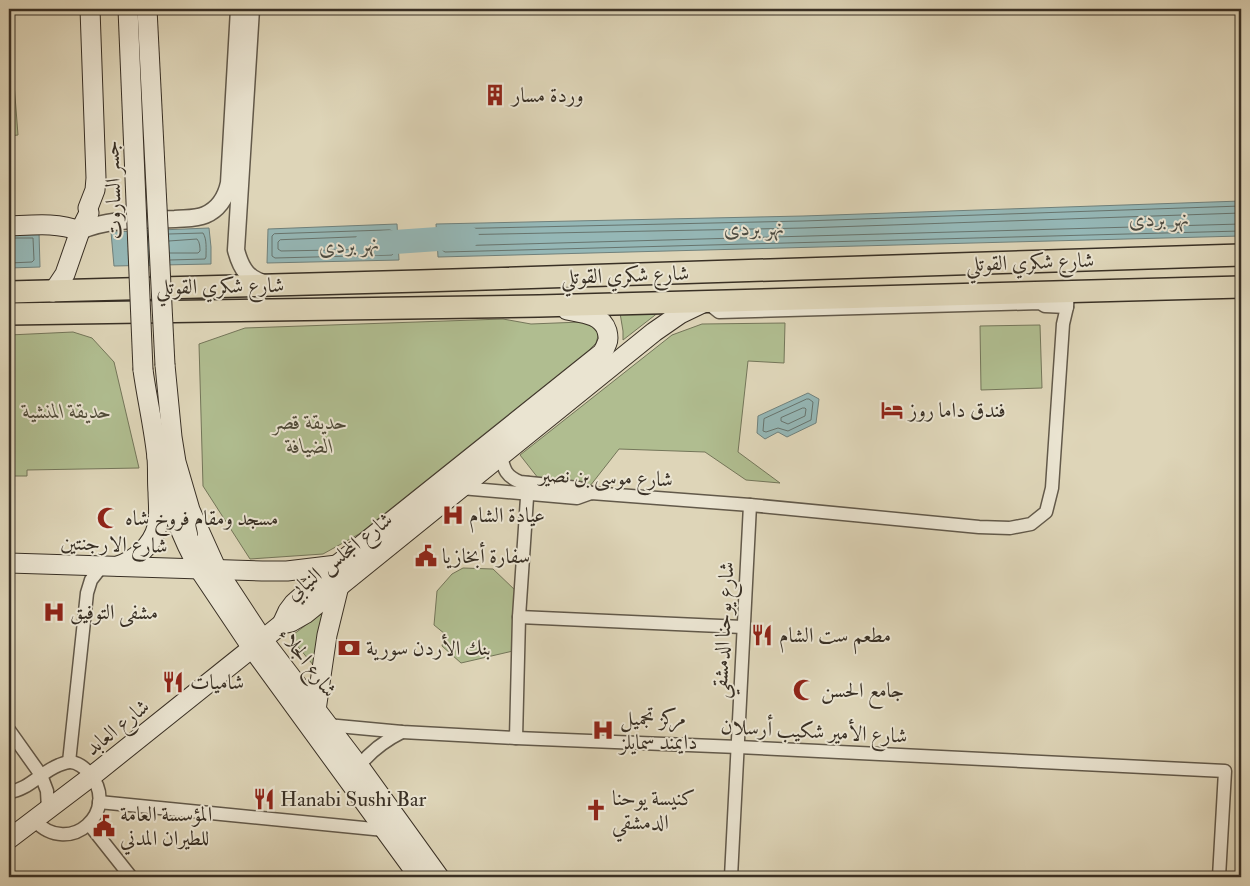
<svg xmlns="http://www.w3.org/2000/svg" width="1250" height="886" viewBox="0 0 1250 886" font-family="'IM FELL Double Pica',Amiri,serif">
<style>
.green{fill:#b0bd90;stroke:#74765a}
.water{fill:#95b7b6;stroke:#70817c}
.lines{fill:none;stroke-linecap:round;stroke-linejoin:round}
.shore{stroke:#67746e;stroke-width:1}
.river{stroke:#95b7b6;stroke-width:24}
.minor-casing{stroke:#62594a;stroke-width:15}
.tertiary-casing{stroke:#62594a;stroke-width:19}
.secondary-casing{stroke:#393025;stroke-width:21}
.trunk-casing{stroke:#393025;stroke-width:24}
.minor{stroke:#eae4d1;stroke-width:12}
.tertiary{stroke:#eae4d1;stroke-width:16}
.secondary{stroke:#eae4d1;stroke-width:19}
.trunk{stroke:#ded5b8;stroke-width:21}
.secondary-bridge-casing{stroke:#393025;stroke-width:21;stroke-linecap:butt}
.secondary-bridge{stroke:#eae4d1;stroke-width:19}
.labels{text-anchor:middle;stroke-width:4;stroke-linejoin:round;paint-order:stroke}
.poi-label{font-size:21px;fill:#393025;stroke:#eae4d1;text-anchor:start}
.street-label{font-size:21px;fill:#393025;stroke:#eae4d1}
.park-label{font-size:21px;font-style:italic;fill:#514c3a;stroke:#eae4d1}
.water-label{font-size:22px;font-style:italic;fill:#4b4b42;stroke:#eae4d1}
</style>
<rect width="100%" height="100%" fill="#ded5b8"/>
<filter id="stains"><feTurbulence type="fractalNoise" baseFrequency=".004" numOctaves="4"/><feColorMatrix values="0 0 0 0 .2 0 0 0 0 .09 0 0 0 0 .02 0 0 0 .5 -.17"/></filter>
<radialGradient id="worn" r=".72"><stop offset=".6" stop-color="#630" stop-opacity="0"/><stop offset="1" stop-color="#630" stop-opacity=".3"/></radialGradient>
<g class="green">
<polygon points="9,44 11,44 18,135 9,136"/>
<polygon points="659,312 623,340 623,331 620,313"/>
<polygon points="503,319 531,324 581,322 591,324 597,330 598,336 596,343 589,350 359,534 323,554 250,559 203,486 199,344 245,328"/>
<polygon points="785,323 784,363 748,361 738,452 780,483 746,480 705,452 619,449 590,486 542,483 520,455 672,335 702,324"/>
<polygon points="1040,325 1042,388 981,390 980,326"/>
<polygon points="73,332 92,338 114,362 139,468 27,470 27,476 9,476 9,335"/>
<polygon points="463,568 493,569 516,591 513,651 461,663 442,646 445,634 434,625 437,591 452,574"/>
<polygon points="326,610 314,666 290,637"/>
</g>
<g class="water">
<polygon points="1241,201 1241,236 438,257 436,224 803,216"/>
<polygon points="397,224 399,260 267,263 268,229"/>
<polygon points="209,228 211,247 211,264 114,266 111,232"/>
<polygon points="39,232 40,267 9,268 9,233"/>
<polygon points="808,393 819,399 816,423 787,437 778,432 765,439 757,433 758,416"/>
</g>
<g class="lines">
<g class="shore">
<polyline points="1241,206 803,221 443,229 441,231 442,250 445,252 1241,231"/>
<polyline points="1241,213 804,228 450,235 448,236 448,244 450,246 1241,224"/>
<polygon points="390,230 393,231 394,253 392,255 275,258 272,256 272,236 274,234"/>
<path d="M169 234 203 233C207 239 206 249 206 257L205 259 170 260"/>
<polygon points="385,236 387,238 387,247 385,249 281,251 278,249 278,242 280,240"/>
<polyline points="9,238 33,238 34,260 32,262 9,263"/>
<path d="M169 241 197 239C200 242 200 248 200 251L198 253H170"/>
<polygon points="807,399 809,399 813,402 811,420 788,431 778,428 766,432 763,431 764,419"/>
<polygon points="803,408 805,408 806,409 805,416 788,424 781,421 781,418"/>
</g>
<polyline class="river" points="366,244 467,237"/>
<g class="minor-casing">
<g id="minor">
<polyline points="707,301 714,308 719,312 1040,303 1045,306 1067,307"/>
<path d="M501 456C504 470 506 476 520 482L579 488 591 493"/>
<polyline points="461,488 577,498 591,493 750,505 979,527 1010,528 1031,524 1046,512 1052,488 1063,324 1067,307 1068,291"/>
<polyline points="519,617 743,627"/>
<polyline points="327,725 402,732 516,738 738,747 1225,771 1219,877"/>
<polyline points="9,730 41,775 47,791 48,809"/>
<polyline points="516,738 519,617 528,483"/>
<polyline points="69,762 87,593 91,580 102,566"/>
<path d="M359 766C371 751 384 741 402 732"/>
<path d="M9 792C28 790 41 772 59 765 62 764 66 762 70 762 77 762 85 768 89 773 122 810 70 859 34 820"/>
<polyline points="99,802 384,830"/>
<polyline points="89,824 131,877"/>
<polyline points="731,877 750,505"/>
</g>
</g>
<g class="tertiary-casing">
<g id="tertiary">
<path d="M251 9 236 250C241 269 248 280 268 284"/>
<path d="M80 231C109 218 143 220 175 219 185 218 196 219 205 215 219 209 226 197 229 183L239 9"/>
</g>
</g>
<g class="secondary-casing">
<g id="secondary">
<path d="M9 226C33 225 57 222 80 231"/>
<polyline points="53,292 65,274 80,231 89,213 88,208 95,190 96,178 90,9"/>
<polyline points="165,365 172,437 176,462 190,510 217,570 263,640 359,766 439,877"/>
<polyline points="157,457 166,491 176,520 187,545 199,569 252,648 419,877"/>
<polyline points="9,563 262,571 287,571 337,565"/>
<path d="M118 566C135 560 152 546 157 527 160 516 158 503 158 492 157 481 158 469 157 458 154 428 147 399 143 370"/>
<path d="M282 624 288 611 294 603 337 565 602 353C604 350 606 346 607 343 609 339 608 335 607 331 602 314 582 313 567 310"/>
<polyline points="316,710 327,635 339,586"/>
<polyline points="9,839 92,776 282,624 291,622 305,614 654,332 680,314 705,302"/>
</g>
</g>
<g class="trunk-casing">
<g id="trunk">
<polyline points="9,292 420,281 1241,255"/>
<polyline points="9,314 539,306 1241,287"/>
</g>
</g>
<use href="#minor" class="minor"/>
<use href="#tertiary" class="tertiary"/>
<use href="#secondary" class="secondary"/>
<use href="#trunk" class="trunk"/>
<g class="secondary-bridge-casing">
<g id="secondary-bridge">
<polyline points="128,9 143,370"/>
<polyline points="147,9 165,365"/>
</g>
</g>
<use href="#secondary-bridge" class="secondary-bridge"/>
</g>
<defs>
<g id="building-bare" transform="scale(1.725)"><path d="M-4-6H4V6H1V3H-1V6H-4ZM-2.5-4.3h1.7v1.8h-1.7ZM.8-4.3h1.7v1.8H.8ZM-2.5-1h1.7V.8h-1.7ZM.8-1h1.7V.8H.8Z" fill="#8f2418" stroke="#eae4d1" stroke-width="2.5" paint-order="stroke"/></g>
<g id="hotel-bare" transform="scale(1.725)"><path d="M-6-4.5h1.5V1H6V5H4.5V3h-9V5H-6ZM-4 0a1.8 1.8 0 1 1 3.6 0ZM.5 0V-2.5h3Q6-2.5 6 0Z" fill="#8f2418" stroke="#eae4d1" stroke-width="2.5" paint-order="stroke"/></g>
<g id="hospital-bare" transform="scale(1.725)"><path d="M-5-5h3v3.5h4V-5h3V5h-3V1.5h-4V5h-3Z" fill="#8f2418" stroke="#eae4d1" stroke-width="2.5" paint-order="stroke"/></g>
<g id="mosque-bare" transform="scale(1.725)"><path d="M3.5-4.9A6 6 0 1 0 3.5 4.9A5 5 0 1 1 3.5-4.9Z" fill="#8f2418" stroke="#eae4d1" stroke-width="2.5" paint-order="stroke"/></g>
<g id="civic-bare" transform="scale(1.725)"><path d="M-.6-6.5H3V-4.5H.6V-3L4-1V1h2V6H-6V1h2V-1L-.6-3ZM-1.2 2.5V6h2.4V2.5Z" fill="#8f2418" stroke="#eae4d1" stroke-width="2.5" paint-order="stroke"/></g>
<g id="restaurant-bare" transform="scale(1.725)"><path d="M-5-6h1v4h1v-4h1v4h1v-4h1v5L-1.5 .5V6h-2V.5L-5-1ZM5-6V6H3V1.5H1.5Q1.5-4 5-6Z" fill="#8f2418" stroke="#eae4d1" stroke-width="2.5" paint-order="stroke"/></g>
<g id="bank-bare" transform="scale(1.725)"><path d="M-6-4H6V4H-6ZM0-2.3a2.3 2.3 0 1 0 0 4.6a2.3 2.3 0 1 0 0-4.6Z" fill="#8f2418" stroke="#eae4d1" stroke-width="2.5" paint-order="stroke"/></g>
<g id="church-bare" transform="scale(1.725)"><path d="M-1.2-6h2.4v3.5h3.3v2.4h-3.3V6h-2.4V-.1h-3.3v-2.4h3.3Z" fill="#8f2418" stroke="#eae4d1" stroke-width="2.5" paint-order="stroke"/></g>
</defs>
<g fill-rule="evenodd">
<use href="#building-bare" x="495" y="95"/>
<use href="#hotel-bare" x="892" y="410"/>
<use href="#hospital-bare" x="453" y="515"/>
<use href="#mosque-bare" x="108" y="518"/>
<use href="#civic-bare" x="426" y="556"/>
<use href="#hospital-bare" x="54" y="612"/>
<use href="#restaurant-bare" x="762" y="635"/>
<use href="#bank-bare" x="349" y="648"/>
<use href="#restaurant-bare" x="173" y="682"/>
<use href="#mosque-bare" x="804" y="690"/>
<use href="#hospital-bare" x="603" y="730"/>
<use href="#restaurant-bare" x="264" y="799"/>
<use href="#church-bare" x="596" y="810"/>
<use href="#civic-bare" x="104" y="826"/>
</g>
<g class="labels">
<g class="poi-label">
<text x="512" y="102">وردة مسار</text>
<text x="909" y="417">فندق داما روز</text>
<text x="469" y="522">عيادة الشام</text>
<text x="125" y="525">مسجد ومقام فروخ شاه</text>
<text x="442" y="563">سفارة أبخازيا</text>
<text x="70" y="619">مشفى التوفيق</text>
<text x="779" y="642">مطعم ست الشام</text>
<text x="366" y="655">بنك الأردن سورية</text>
<text x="190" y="689">شاميات</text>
<text x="821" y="697">جامع الحسن</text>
<text x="620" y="725">مركز تجميل<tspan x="620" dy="24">دايمند سمايلز</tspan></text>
<text x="612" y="805">كنيسة يوحنا<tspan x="612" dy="24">الدمشقي</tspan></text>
<text x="280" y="806">Hanabi Sushi Bar</text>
<text x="120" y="821">المؤسسة العامة<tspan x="120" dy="24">للطيران المدني</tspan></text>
</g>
<g class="street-label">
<text transform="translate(113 190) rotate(-92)" y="7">جسر الساروت</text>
<text transform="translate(1030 262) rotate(-2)" y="7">شارع شكري القوتلي</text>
<text transform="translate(625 275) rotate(-2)" y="7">شارع شكري القوتلي</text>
<text transform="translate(220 286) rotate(-1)" y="7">شارع شكري القوتلي</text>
<text transform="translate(606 477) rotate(2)" y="7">شارع موسى بن نصير</text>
<text transform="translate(114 544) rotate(2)" y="7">شارع الارجنتين</text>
<text transform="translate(339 556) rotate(-38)" y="7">شارع المجلس النيابي</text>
<text transform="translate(723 630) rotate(-87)" y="7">شارع يوحنا الدمشقي</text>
<text transform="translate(308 662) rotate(53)" y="7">شارع الجلاء</text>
<text transform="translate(117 727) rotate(-39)" y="7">شارع العابد</text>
<text transform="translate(814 731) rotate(3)" y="7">شارع الأمير شكيب أرسلان</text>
</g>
<g class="park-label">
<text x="67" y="418">حديقة المنشية</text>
<text x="310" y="429">حديقة قصر<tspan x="310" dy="24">الضيافة</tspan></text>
</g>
<g class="water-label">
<text transform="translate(1159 218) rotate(-1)" y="8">نهر بردى</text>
<text transform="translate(754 227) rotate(-1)" y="8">نهر بردى</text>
<text transform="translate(349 244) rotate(-4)" y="8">نهر بردى</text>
</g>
</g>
<rect width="1250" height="886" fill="none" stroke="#ded5b8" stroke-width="30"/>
<rect x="10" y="10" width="1230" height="866" fill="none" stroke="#393025" stroke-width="2.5"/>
<rect x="15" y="15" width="1220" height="856" fill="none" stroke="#393025"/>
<rect width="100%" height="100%" filter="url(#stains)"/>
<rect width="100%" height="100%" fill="url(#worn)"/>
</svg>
